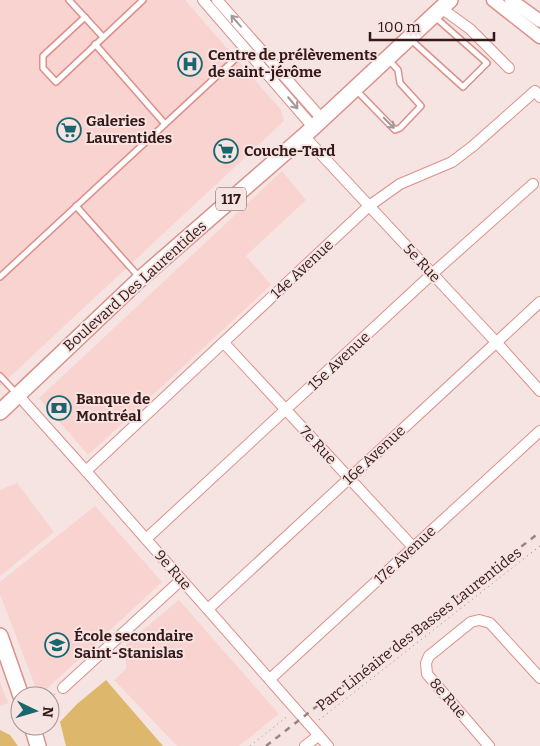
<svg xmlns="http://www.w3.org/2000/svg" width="540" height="746" viewBox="0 0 540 746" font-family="Bitter,serif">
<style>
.built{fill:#f9d3d0}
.green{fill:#ddb76b}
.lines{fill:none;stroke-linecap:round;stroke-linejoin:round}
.service-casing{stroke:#dd8f8a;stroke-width:8}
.minor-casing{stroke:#dd8f8a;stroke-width:12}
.tertiary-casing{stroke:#dd8f8a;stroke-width:15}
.primary-casing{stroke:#dd8f8a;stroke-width:18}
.path{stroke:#9b8483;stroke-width:1;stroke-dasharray:1 4;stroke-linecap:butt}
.service{stroke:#fff;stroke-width:5}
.minor{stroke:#fff;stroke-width:10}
.tertiary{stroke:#fff;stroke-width:12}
.primary{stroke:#fff;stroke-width:15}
.rail{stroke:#9a8382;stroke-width:2.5;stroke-dasharray:6 6;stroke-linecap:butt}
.oneway{stroke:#a59797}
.labels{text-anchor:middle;stroke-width:4;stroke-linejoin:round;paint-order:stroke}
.shield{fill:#f6e4e3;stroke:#705554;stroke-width:1}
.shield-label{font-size:14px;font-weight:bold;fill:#361817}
.poi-label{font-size:15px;font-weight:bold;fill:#361817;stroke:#f6e4e3;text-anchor:start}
.street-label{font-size:15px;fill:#361817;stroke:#f6e4e3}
</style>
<rect width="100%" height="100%" fill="#f6e4e3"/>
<g class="built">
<polygon points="0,0 185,0 281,110 284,121 0,386"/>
<polygon points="282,171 306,200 246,256 271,285 88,455 39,398"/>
<polygon points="17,483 54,532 0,576 0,490"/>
<polygon points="95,506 162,582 39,696 0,594 0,582"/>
<polygon points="179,600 279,714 239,746 177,746 114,680 126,669 126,644"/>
<polygon points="0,682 8,703 0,706"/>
</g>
<g class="green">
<polygon points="106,680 163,746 66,746 60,722 77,704"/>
<polygon points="0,730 10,735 18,746 0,746"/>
</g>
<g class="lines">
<g class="service-casing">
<g id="service">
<polyline points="69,0 103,37"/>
<polyline points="85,17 43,56 43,68 56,82 143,0"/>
<polyline points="410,39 463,87 487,63 435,17"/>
<polyline points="95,44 165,124"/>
<polyline points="357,91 395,130 400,128 421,106 400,83 398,70 388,59"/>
<polyline points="76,206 140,278"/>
<polyline points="0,277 246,49"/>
<polyline points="0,376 17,394"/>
</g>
</g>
<g class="minor-casing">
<g id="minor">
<polyline points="203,0 313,127"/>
<polyline points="217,0 322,119"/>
<polyline points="441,8 470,29 509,68"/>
<polyline points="304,136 496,342 540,391"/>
<polyline points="224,343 413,547"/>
<polyline points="18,395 86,471 328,746"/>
<polyline points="86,471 369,206 400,184 452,162 473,146 535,91 540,97"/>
<polyline points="146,539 432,274 533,184"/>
<polyline points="208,609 540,302"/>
<polyline points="270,679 540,431"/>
<polyline points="63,688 181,580"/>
<polyline points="305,746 318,736"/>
<polyline points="489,746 427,674 426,663 429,656 471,622 479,620 490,623 540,678"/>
</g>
</g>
<g class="tertiary-casing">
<g id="tertiary">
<polyline points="493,0 540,37"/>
<polyline points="511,0 540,21"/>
</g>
</g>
<g class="primary-casing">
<g id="primary">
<polyline points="0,412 140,279 304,136 450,0"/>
<polyline points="0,636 21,696"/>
<polyline points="32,726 38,746"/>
</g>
</g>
<g class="path">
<polyline points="50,697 55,694"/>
<polyline points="319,720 540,546"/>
<polyline points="250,746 289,715"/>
</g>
<use href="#service" class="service"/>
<use href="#minor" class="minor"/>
<use href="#tertiary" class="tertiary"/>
<use href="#primary" class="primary"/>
<polyline class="rail" points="266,746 540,532"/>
</g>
<defs><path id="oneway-shaft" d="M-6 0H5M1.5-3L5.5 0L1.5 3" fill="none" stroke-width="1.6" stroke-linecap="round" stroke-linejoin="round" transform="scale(1.25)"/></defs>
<g class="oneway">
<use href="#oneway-shaft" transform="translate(236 21) rotate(-131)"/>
<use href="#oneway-shaft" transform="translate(293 103) rotate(50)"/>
<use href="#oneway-shaft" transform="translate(389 123) rotate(45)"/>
</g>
<defs>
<g id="hospital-ring" transform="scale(1.25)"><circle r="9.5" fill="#f6e4e3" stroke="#19666d" stroke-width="1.5"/><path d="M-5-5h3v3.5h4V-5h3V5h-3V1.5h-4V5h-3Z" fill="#19666d"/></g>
<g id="supermarket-ring" transform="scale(1.25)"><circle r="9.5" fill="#f6e4e3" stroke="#19666d" stroke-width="1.5"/><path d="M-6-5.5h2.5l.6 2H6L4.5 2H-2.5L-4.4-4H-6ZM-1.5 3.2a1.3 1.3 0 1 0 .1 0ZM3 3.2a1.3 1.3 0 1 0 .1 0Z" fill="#19666d"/></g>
<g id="bank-ring" transform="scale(1.25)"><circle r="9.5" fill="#f6e4e3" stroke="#19666d" stroke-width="1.5"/><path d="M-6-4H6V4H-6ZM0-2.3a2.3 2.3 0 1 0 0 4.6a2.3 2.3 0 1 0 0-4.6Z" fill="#19666d"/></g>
<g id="school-ring" transform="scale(1.25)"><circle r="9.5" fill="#f6e4e3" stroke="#19666d" stroke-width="1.5"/><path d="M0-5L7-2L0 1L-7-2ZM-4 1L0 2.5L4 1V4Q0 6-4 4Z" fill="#19666d"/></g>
</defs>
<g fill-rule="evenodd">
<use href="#hospital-ring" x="190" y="64"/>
<use href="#supermarket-ring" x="69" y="130"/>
<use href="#supermarket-ring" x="226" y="151"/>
<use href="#bank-ring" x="59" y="408"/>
<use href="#school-ring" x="57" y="645"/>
</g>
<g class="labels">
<rect class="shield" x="216" y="187.5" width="30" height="23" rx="4"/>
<g class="shield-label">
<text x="231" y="204">117</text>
</g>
<g class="poi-label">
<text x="208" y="60">Centre de prélèvements<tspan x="208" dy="17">de saint-jérôme</tspan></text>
<text x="86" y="126">Galeries<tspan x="86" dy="17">Laurentides</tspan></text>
<text x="244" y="156">Couche-Tard</text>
<text x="76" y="404">Banque de<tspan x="76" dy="17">Montréal</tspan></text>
<text x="74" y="641">École secondaire<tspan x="74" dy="17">Saint-Stanislas</tspan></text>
</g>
<g class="street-label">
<text transform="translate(422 263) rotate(47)" y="5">5e Rue</text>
<text transform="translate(302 269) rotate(-43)" y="5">14e Avenue</text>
<text transform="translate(135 286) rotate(-42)" y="5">Boulevard Des Laurentides</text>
<text transform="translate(339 361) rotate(-43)" y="5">15e Avenue</text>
<text transform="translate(318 445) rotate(47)" y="5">7e Rue</text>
<text transform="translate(374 455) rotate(-43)" y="5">16e Avenue</text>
<text transform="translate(405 555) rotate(-43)" y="5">17e Avenue</text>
<text transform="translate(173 570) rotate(49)" y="5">9e Rue</text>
<text transform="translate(419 629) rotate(-38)" y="5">Parc Linéaire des Basses Laurentides</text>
<text transform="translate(448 698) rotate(49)" y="5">8e Rue</text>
</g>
</g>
<g transform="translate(35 711) rotate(95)"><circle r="24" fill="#f6e4e3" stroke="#a99291"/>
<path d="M0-4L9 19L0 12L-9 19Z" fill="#19666d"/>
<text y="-8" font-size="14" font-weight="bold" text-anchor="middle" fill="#361817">N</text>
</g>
<path d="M370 32v8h124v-8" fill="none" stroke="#361817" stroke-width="2.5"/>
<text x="378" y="32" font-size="15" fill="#361817" stroke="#f6e4e3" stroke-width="4" paint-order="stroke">100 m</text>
</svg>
